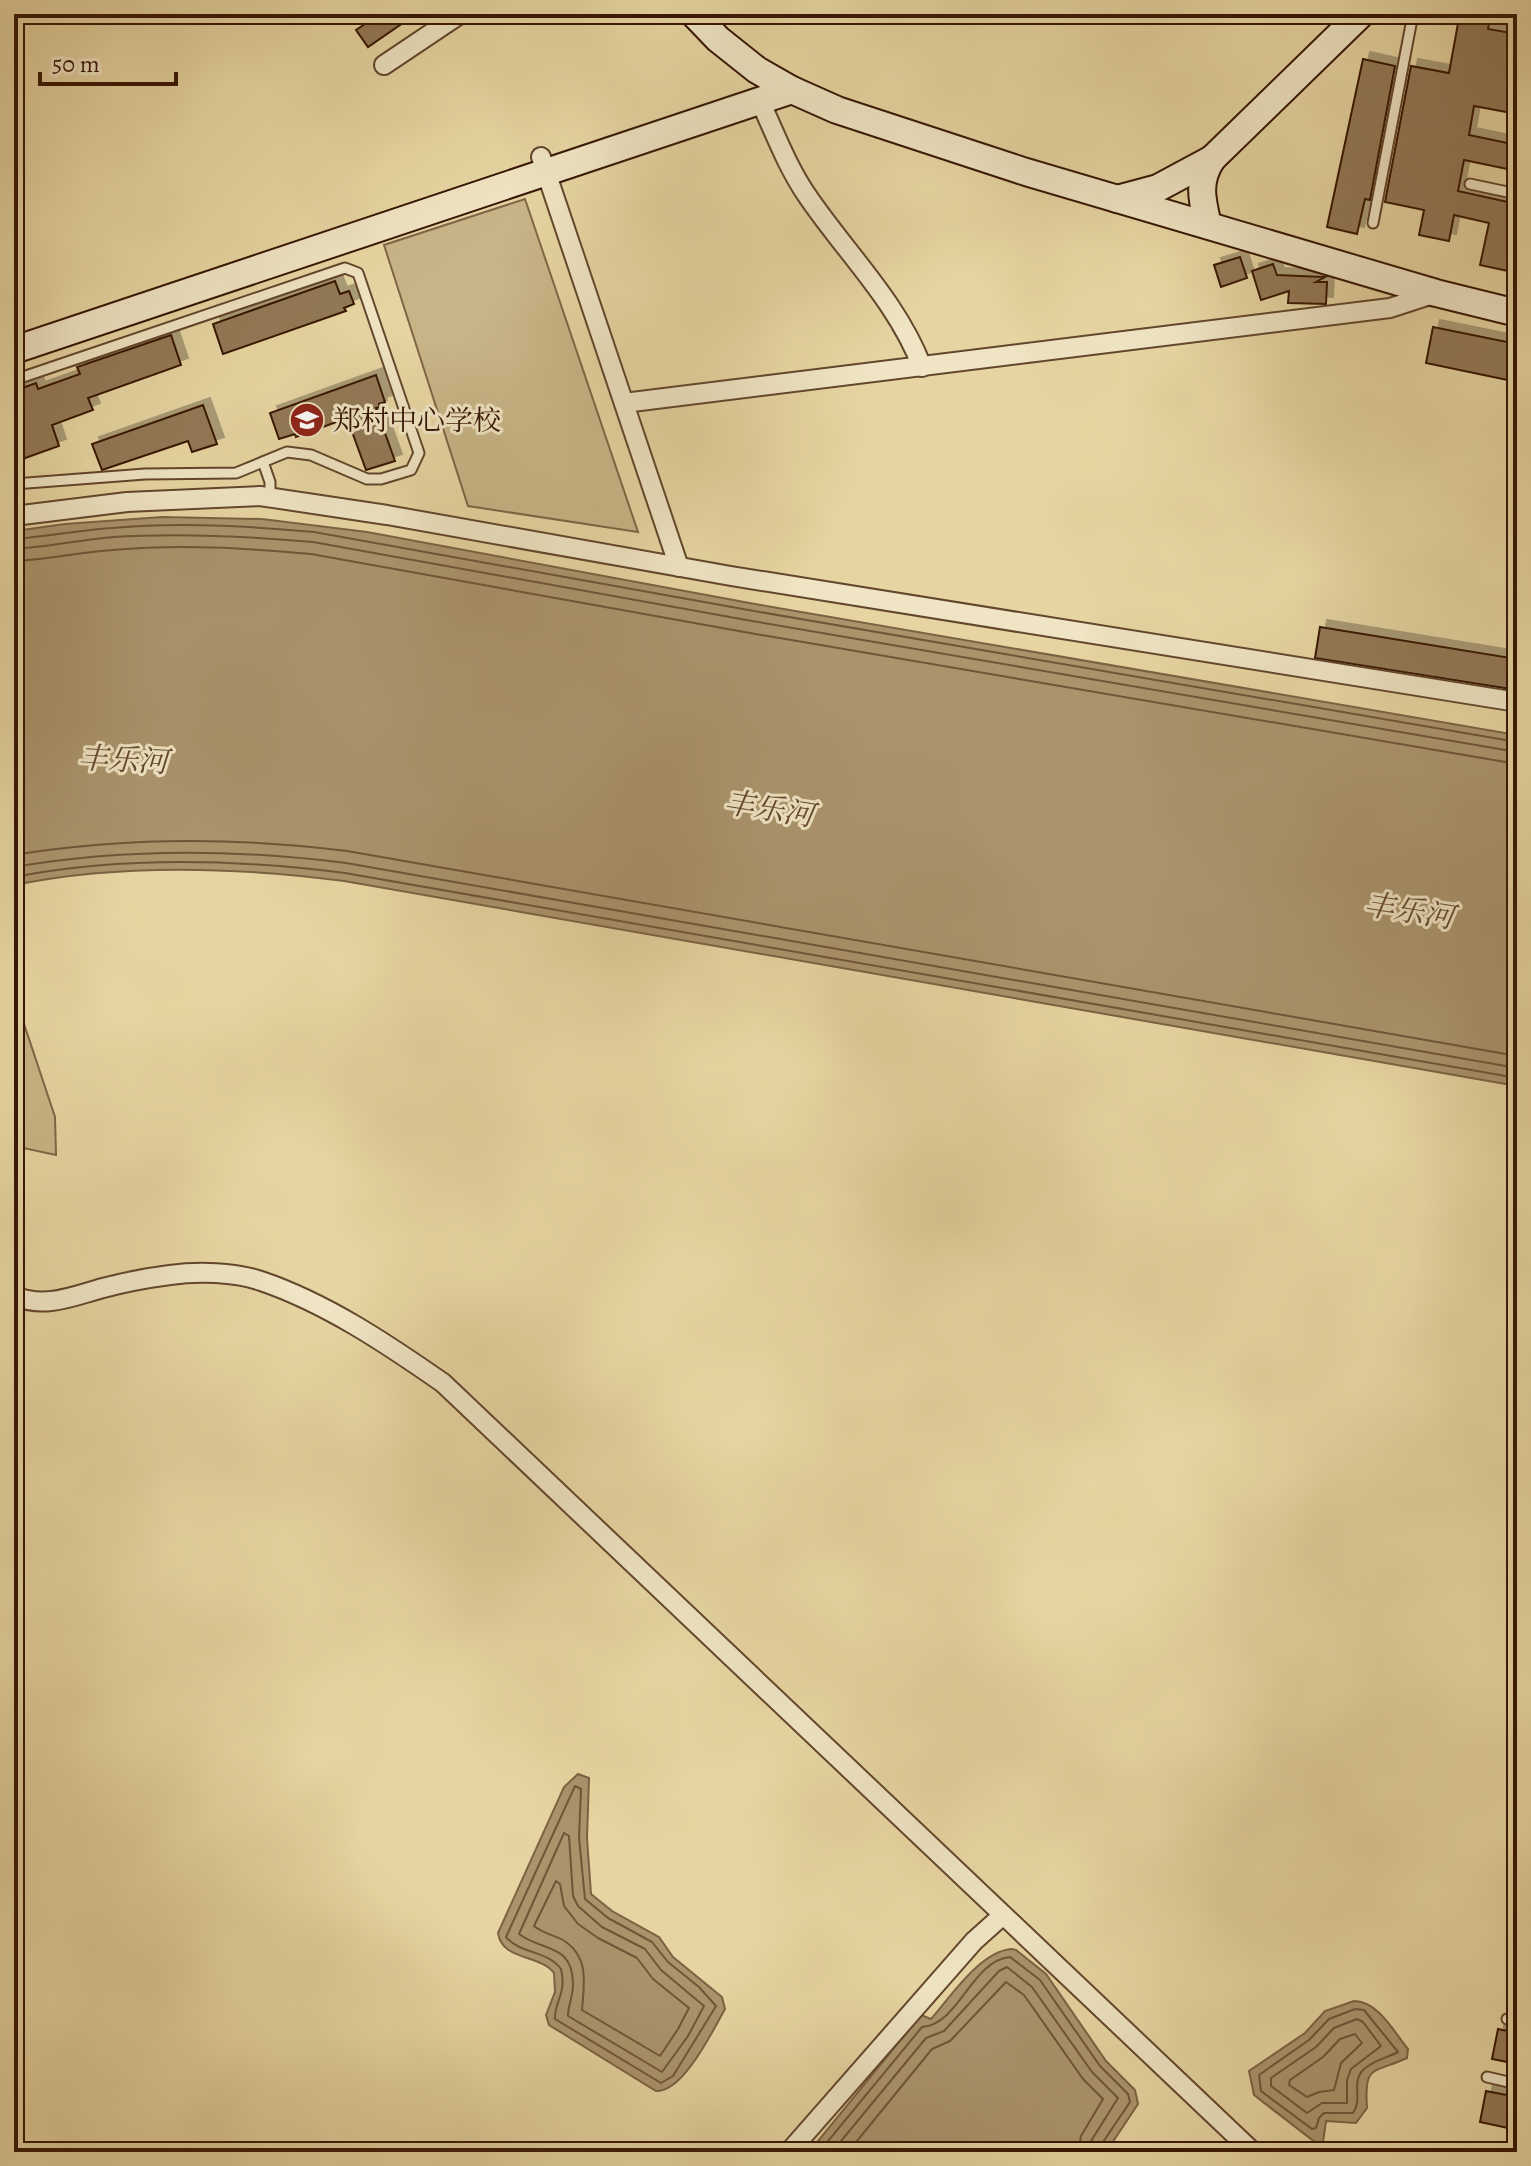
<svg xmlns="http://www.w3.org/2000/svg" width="1531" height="2166" viewBox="0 0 1531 2166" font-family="Alegreya,'Noto Serif SC',serif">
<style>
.green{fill:#c8b587;stroke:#806646;stroke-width:2}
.water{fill:#aa946c;stroke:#7c6242;stroke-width:2}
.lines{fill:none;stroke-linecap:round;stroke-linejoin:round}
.shore{stroke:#705538;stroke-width:2}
.building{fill:#927956;stroke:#371604;stroke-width:2;filter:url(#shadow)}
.lane-casing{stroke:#63462c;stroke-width:13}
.street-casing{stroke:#63462c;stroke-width:22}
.secondary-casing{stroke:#371604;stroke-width:30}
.lane{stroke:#efe4c3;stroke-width:9}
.street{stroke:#efe4c3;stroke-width:18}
.secondary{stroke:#efe4c3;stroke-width:26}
.labels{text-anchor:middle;stroke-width:6;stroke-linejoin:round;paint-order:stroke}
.poi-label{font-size:28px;fill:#371604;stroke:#efe4c3;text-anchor:start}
.water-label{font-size:30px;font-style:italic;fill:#65482e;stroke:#efe4c3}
</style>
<defs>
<filter id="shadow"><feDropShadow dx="7" dy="-7" stdDeviation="0" flood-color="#0004"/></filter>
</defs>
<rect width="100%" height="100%" fill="#e6d5a2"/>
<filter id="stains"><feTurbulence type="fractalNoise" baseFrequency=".0025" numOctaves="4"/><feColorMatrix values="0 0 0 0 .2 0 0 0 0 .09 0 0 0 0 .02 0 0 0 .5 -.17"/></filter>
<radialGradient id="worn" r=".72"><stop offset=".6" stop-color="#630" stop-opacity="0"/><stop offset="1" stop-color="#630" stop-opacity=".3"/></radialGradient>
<g class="green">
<polygon points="525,199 638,532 468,506 384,245"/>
<polygon points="14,994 55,1117 56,1155 14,1146"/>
</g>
<g class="water">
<path d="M162 517 262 519 367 532 755 604 1517 735V1086L344 881C235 867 122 863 14 885V531L65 524Z"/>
<path d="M578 1774 589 1778 587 1838 591 1894 612 1911 659 1937 673 1957 722 1997 725 2009C713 2030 683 2093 656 2091L549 2025 546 2015 555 1992 554 1973C540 1954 502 1961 498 1933L564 1787Z"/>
<path d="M1011 1949 1016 1950 1046 1974 1106 2061 1135 2090 1138 2104 1106 2152H809L921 2015 931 2019C951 1996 980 1952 1011 1949Z"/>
<path d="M1354 2001C1378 2001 1394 2032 1408 2049L1407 2058C1372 2074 1364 2064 1367 2108L1356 2123 1326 2121 1323 2142 1316 2143 1254 2095 1249 2071 1305 2033 1325 2011Z"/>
</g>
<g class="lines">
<g class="shore">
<path d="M14 539C46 537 79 530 112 528 179 522 247 526 314 532L754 611 1517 742"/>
<path d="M14 549C47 547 80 540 113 537 180 533 246 536 313 542L752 621 1517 752"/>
<path d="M14 561C47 560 80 552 113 550 179 544 245 548 311 554L750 633 1517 764"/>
<path d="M14 855C126 837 235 837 347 851L1517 1056"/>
<path d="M14 867C124 848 235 849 346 863L1517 1068"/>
<path d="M14 877C123 856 235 859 345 873L1517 1078"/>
<path d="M575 1786 581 1789 579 1838 585 1899 608 1918 652 1942 668 1962 699 1987 716 2006 673 2076 661 2083 555 2019C554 2002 567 1994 561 1969 547 1950 520 1954 506 1937Z"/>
<path d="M564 1833 569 1836 573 1896 578 1906 602 1927 645 1949 661 1970 704 2006 688 2036 662 2072 568 2016C568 2006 573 1996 573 1985 573 1943 543 1952 519 1934Z"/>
<path d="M556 1881 560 1884 564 1906 578 1924 598 1938 637 1958 653 1979 689 2008 678 2029 660 2056 582 2010C584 1984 590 1957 563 1940 554 1935 542 1933 534 1926Z"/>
<path d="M1355 2009 1364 2010 1398 2052C1387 2058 1373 2060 1363 2070 1351 2082 1363 2100 1353 2113H1324L1319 2118 1316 2128 1312 2129 1261 2091 1259 2075 1309 2040 1329 2019Z"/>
<polygon points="1357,2019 1363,2022 1381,2046 1351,2069 1347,2080 1347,2103 1322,2103 1307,2113 1271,2086 1271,2078 1316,2047 1334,2028"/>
<polygon points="1355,2034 1362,2043 1341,2063 1334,2090 1319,2092 1307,2097 1289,2085 1290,2080 1323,2057 1340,2039"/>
<path d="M819 2152 922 2027C960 2024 971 1961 1010 1957L1040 1980 1100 2066 1128 2094 1130 2102 1101 2145 1100 2152"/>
<polyline points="832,2152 926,2038 944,2031 999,1971 1007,1967 1032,1987 1092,2072 1118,2098 1091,2141 1090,2152"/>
<polyline points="848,2152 932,2049 950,2041 1006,1982 1024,1995 1083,2079 1103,2099 1081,2136 1078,2152"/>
</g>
</g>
<g class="building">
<polygon points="380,14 416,14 368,47 356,30"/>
<polygon points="1459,18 1489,24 1488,29 1517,34 1517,114 1474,106 1469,135 1517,145 1517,171 1464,160 1458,191 1517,204 1517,273 1480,265 1489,223 1454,215 1449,241 1419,235 1424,210 1385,202 1411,66 1449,73"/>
<polygon points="1363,59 1395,66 1370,200 1365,199 1357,234 1327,227"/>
<polygon points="1240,257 1247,278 1221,287 1214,265"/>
<polygon points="1273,264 1277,275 1325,277 1316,282 1327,282 1326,304 1288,303 1289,291 1261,300 1252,271"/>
<polygon points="335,281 340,294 349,291 354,304 344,308 346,311 223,354 213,324"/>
<polygon points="1433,327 1517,344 1517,382 1426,363"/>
<polygon points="171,335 181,365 88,398 93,410 52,425 59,446 14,462 14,391 36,383 38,389 80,374 77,367"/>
<polygon points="376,375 385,402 379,404 380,407 376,408 395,461 366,470 347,418 296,437 295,434 279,439 270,413"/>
<polygon points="203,405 217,444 192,452 188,441 102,470 92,444"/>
<polygon points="1320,627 1517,659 1517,690 1315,658"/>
<polygon points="1498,2029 1517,2033 1517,2064 1492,2059"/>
<polygon points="1486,2091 1517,2097 1517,2130 1480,2122"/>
</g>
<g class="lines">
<g class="lane-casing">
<g id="lane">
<polyline points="1505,14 1517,17"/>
<polyline points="1470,184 1517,194"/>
<polyline points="1373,223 1413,14"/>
<polyline points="14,380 345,268 358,273 419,453 411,470 381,479 367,479 311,455 287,452 236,473 145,474 14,484"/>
<polyline points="263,462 270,482 270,497"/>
<polyline points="1507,2019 1517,2021"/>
<polyline points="1487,2077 1517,2084"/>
</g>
</g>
<g class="street-casing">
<g id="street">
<polyline points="384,65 460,14"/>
<path d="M760 101C774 131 787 166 806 194 845 252 897 301 922 367"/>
<polyline points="541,157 679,567"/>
<polyline points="624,403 1390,308 1436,293"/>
<polyline points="14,516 127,502 260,496 387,515 731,576 1517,702"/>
<path d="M14 1296C46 1309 73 1296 103 1288 125 1282 147 1278 170 1275 198 1271 234 1272 261 1281 326 1303 387 1344 443 1383L1253 2152"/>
<polyline points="789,2152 974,1941 1003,1915"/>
</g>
</g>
<g class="secondary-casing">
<g id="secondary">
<polyline points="694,14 718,39 757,70 792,90 837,110 1026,172 1436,293 1517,313"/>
<polyline points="1117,199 1158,188 1212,159 1361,14"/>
<path d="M1208 225C1202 200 1197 182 1212 159"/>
<polyline points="14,350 792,90"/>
</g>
</g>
<use href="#lane" class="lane"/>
<use href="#street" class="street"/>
<use href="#secondary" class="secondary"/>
</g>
<defs>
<g id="school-disc" transform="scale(1.8)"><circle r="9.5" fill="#8f2418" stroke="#efe4c3"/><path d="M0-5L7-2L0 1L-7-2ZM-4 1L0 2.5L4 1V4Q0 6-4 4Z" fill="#fff"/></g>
</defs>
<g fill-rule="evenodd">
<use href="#school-disc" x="307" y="420"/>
</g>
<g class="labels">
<g class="poi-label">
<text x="333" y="430">郑村中心学校</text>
</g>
<g class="water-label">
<text transform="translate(123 760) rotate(3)" y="10">丰乐河</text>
<text transform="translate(769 809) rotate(9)" y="10">丰乐河</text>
<text transform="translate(1409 911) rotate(9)" y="10">丰乐河</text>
</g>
</g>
<rect width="1531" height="2166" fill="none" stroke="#e6d5a2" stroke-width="48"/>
<rect x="16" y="16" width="1499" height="2134" fill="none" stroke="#371604" stroke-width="4"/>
<rect x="24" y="24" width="1483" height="2118" fill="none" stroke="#371604" stroke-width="2"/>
<path d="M40 72v12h136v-12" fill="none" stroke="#371604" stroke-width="4"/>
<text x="52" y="72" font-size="24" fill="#371604" stroke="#efe4c3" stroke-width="6" paint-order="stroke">50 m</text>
<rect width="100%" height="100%" filter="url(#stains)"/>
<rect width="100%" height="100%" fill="url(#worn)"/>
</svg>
